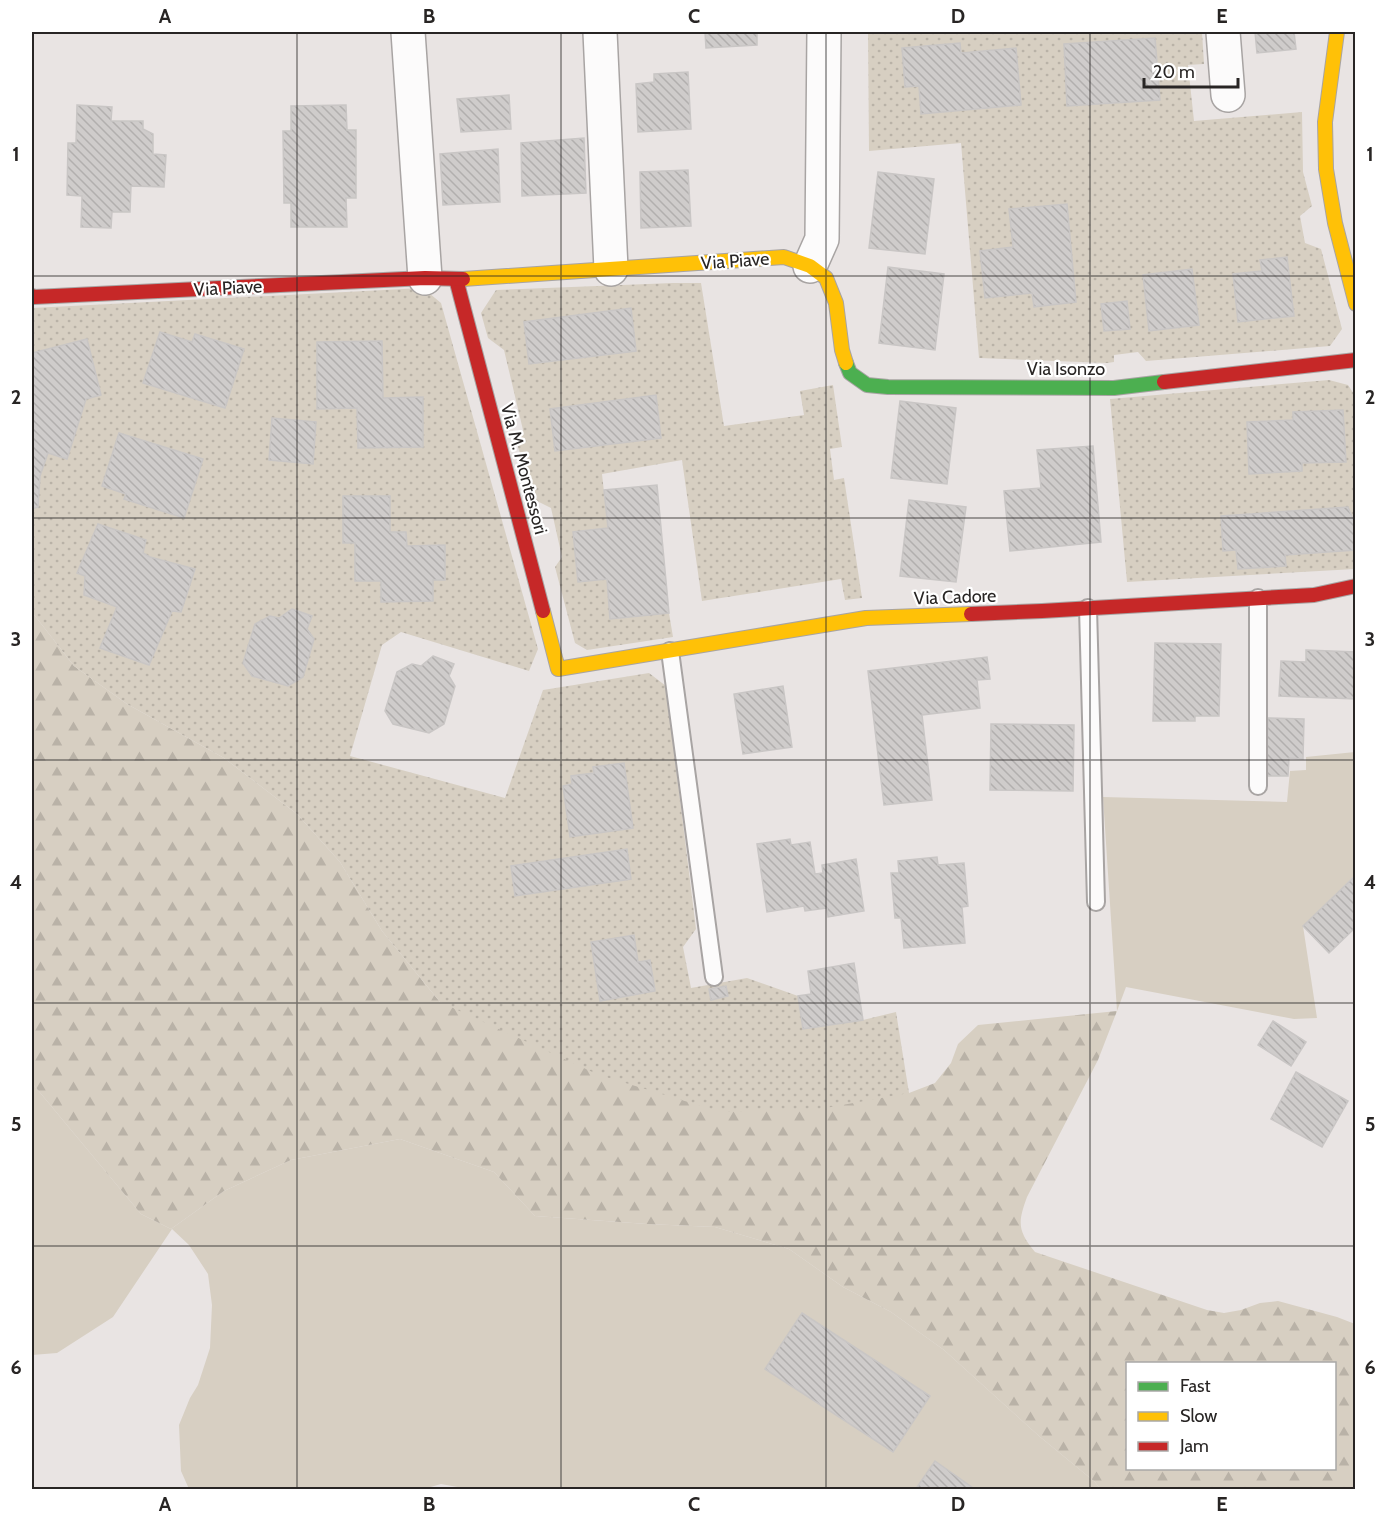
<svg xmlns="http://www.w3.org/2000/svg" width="1387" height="1521" viewBox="0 0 1387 1521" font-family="Cabin,sans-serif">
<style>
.grass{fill:#d7cfc2}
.forest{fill:url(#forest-firs);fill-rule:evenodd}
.park{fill:url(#park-dots)}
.building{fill:url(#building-back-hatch);stroke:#c9c6c5;stroke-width:1.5}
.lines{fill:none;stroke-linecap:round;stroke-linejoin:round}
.lane-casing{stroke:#a8a4a3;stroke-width:20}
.street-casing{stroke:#a8a4a3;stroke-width:36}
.fast-casing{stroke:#a8a4a3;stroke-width:16}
.slow-casing{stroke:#a8a4a3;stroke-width:16}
.jam-casing{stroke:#a8a4a3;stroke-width:16}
.lane{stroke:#fcfbfb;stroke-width:16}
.street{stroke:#fcfbfb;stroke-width:33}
.fast{stroke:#4caf50;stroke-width:14}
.slow{stroke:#ffc107;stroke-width:14}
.jam{stroke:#c62828;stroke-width:14}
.grid{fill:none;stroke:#282524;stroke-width:1.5;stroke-opacity:0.55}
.labels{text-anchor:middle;stroke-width:4.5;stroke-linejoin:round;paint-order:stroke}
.street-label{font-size:18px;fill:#282524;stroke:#fff}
.neatline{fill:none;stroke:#282524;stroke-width:2}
.grid-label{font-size:20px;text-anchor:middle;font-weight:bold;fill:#282524}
</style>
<defs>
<pattern id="forest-firs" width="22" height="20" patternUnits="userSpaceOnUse" patternTransform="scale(1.5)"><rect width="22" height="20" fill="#d7cfc2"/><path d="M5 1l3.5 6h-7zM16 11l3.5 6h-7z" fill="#b9b2a7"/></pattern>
<pattern id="park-dots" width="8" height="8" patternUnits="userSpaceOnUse" patternTransform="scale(1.5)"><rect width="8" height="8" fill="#d7cfc2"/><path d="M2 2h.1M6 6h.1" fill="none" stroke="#b9b2a7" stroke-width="1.8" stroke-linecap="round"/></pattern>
<pattern id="building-back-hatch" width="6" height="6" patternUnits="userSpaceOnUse" patternTransform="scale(1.5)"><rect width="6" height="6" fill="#cfcccb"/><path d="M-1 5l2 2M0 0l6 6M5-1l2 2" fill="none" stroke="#b2afae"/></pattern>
</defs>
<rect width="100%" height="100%" fill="#e9e4e3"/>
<g class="grass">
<polygon points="1355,752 1355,875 1303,926 1317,1018 1294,1019 1126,987 1117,1011 1103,797 1287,802 1290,771 1306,770 1306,757"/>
<polygon points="32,1083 141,1214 171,1229 224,1191 291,1160 400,1139 494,1172 535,1216 647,1224 715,1227 789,1249 843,1287 891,1312 944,1350 1039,1436 1095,1482 1100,1489 474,1490 441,1484 420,1490 189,1489 181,1471 179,1425 190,1398 198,1385 210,1348 212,1305 208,1274 189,1245 172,1229 113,1317 57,1353 32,1355"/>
</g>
<path class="forest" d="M32 612 74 666 127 704 224 758 297 814 340 862 382 931 440 1002 909 1093 935 1083 951 1063 958 1044 978 1025 1117 1011 1098 1060 1027 1197C1018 1222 1017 1230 1035 1252L1207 1310 1224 1313 1241 1310 1260 1303 1278 1301 1337 1317 1355 1324V1489H1100L1095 1482 1039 1436 944 1350 891 1312 843 1287 789 1249 715 1227 647 1224 535 1216 494 1172 400 1139 291 1160 224 1191 171 1229 141 1214 32 1083ZM1128 1364H1334V1468H1128Z"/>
<g class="park">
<polygon points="868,32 1202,32 1204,64 1188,65 1194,121 1302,112 1303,172 1312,206 1300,216 1305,243 1321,249 1342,329 1330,346 1146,361 1138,352 1114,355 1114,362 1107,363 979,358 961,143 869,151"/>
<polygon points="673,283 701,283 724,426 804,415 800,391 833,385 842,447 830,449 834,480 844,478 862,598 845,600 841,579 702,601 682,460 602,474 608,528 573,532 579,582 607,579 610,618 669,613 673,637 587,650 575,643 555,567 562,557 551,508 535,500 516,441 523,430 504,350 488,338 481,313 496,290"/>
<polygon points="423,288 441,303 538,649 529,671 401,632 382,645 350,756 505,798 543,690 649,673 666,686 696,929 683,947 691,988 747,978 798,996 803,1029 863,1020 896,1012 909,1093 820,1109 721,1112 599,1075 440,1002 382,931 340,862 297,814 224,758 127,704 74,666 32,612 32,308"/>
<polygon points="1329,380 1348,385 1356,397 1355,569 1127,582 1110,399"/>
</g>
<g class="building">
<polygon points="705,32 757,32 757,45 706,48"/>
<polygon points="1255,32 1294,32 1296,49 1257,53"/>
<polygon points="1155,38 1160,100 1067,106 1064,44"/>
<polygon points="960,43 961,53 1016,48 1021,105 921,114 919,86 905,87 902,48"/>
<polygon points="688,72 691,129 638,132 636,84 654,82 654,74"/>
<polygon points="509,95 511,129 461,132 457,99"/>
<polygon points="77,105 112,107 111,121 143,121 143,129 153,134 153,154 166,155 164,187 131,186 130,212 112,212 111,228 81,227 82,196 67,195 68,143 76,143"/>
<polygon points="346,105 347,130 356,130 356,198 346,198 347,227 291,227 291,203 284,203 283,131 291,131 291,106"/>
<polygon points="584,138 586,193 522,196 521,143"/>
<polygon points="498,149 500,202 443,205 440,154"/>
<polygon points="688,170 691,226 641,228 640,172"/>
<polygon points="878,172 934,179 925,254 869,248"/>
<polygon points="1067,204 1076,302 1034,307 1032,293 985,298 980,251 1013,247 1009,209"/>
<polygon points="1287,257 1294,316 1238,322 1233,274 1262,271 1260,260"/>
<polygon points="888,267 944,274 935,350 879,343"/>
<polygon points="1192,269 1199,325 1149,331 1143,275"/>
<polygon points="1127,301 1130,329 1104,331 1101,304"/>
<polygon points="631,308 636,351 529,364 524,322"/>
<polygon points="160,332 192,342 195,334 244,349 225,408 143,383"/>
<polygon points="87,339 101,395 86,399 67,459 48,453 40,476 38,507 32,509 32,353"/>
<polygon points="382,341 383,398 423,397 423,447 358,448 357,408 317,409 317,342"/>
<polygon points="656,395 661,438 555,451 550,409"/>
<polygon points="900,401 956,408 947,484 891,478"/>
<polygon points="1343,410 1346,462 1302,463 1302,471 1249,474 1247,422 1293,420 1293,412"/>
<polygon points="272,418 316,422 313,464 269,460"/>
<polygon points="119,433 203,459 184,518 124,499 126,494 102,486"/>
<polygon points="1093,446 1101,542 1010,551 1004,491 1041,488 1037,450"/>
<polygon points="657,485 669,613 610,619 607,579 578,582 573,532 608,528 604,490"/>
<polygon points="343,496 390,496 390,532 406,532 407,546 445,545 445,580 433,580 433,601 381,602 381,581 355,581 355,543 343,543"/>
<polygon points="909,500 966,507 956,582 900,576"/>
<polygon points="1348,507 1356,526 1356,550 1285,555 1286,566 1238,569 1236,550 1223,551 1221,516"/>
<polygon points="98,524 146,540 143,553 150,557 195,569 181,612 172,611 149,665 100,648 117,607 84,595 85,576 77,573"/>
<polygon points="292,609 312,616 307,629 314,639 303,677 288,686 252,676 243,663 255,624 270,616 279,618"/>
<polygon points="1155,643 1221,644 1219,716 1195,716 1195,721 1153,721"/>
<polygon points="1306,650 1356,652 1356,699 1279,696 1281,661 1306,662"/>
<polygon points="433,656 454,664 449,676 455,686 444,724 429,733 393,724 385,711 397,672 412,664 421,666"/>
<polygon points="987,657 990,679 977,680 980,708 922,715 932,800 884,805 868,671"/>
<polygon points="783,686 792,747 743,754 734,694"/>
<polygon points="1268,718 1304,719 1303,759 1289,758 1288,776 1266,776"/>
<polygon points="991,724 1074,725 1073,791 990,790"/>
<polygon points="624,763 633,828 570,837 563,786 572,784 571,776 594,773 593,767"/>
<polygon points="790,839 791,845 810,842 815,874 823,873 822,865 856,859 864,911 828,917 827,908 805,911 804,906 767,912 757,844"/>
<polygon points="627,849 631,879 515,896 511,866"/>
<polygon points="937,857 938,865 964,863 968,906 962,907 965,943 904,948 901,918 895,918 891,873 899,873 898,861"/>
<polygon points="1356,875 1356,927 1329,953 1303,926"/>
<polygon points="634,935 638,962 650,960 655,991 600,1001 591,942"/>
<polygon points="854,963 863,1020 803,1029 798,996 811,994 808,971"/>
<polygon points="726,986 728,996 711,1000 709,989"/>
<polygon points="1273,1021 1306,1042 1291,1066 1258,1045"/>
<polygon points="1296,1072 1348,1101 1322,1147 1271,1119"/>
<polygon points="802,1313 930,1396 893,1452 765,1369"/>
<polygon points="935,1461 976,1490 915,1490"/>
</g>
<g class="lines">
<g class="lane-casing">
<g id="lane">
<polyline points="1088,608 1096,902"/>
<polyline points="670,651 714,977"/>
<polyline points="1258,786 1258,598"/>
</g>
</g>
<g class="street-casing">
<g id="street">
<polyline points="408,32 425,278"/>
<polyline points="600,32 611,269"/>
<polyline points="1223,32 1228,95"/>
<polyline points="810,266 822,239 824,32"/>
</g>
</g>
<g class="fast-casing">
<polyline id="fast" points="846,363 850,373 867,385 888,387 1114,388 1164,382"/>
</g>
<g class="slow-casing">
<g id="slow">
<polyline points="1337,32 1325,122 1326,169 1335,223 1356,304"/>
<polyline points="463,279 784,257 810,266 826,278 836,303 842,350 846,363"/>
<polyline points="543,611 558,669 866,618 971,614"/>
</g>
</g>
<g class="jam-casing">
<g id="jam">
<polyline points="456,279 543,611"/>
<polyline points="32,296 34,297 425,278 463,279"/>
<polyline points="1164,382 1356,360"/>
<polyline points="971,614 1042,611 1314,595 1356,586"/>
</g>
</g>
<use href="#lane" class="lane"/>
<use href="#street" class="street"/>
<use href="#fast" class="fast"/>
<use href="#slow" class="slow"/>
<use href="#jam" class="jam"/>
</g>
<path class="grid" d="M297 32V1490M561 32V1490M826 32V1490M1090 32V1490M32 276H1356M32 518H1356M32 760H1356M32 1003H1356M32 1246H1356"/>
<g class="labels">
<g class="street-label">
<text transform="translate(735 261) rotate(-4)" y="6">Via Piave</text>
<text transform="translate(228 288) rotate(-3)" y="6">Via Piave</text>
<text x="1066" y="375">Via Isonzo</text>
<text transform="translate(524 469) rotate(75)" y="6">Via M. Montessori</text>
<text transform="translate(955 597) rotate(-2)" y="6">Via Cadore</text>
</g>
</g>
<rect width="1387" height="1521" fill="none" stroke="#ffffff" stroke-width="66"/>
<rect x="1126" y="1362" width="210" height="108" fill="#ffffff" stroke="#a9a8a7" stroke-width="1.5"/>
<rect x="1138" y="1382" width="30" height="9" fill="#4caf50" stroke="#a9a8a7" stroke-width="1.5"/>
<text x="1180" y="1392" font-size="18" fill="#282524">Fast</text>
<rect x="1138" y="1412" width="30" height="9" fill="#ffc107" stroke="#a9a8a7" stroke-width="1.5"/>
<text x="1180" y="1422" font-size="18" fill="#282524">Slow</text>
<rect x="1138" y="1442" width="30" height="9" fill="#c62828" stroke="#a9a8a7" stroke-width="1.5"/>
<text x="1180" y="1452" font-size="18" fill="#282524">Jam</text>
<path d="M1144 78v9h94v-9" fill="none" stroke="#282524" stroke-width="3"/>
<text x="1153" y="78" font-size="18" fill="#282524" stroke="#ffffff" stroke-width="4.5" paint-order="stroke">20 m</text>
<rect x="33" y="33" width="1321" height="1455" class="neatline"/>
<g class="grid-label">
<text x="165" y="23">A</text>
<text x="429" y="23">B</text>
<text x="694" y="23">C</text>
<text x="958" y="23">D</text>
<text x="1222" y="23">E</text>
<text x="16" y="161">1</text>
<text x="1370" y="161">1</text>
<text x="16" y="404">2</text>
<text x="1370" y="404">2</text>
<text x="16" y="646">3</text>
<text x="1370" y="646">3</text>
<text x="16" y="889">4</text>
<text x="1370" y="889">4</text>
<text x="16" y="1131">5</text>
<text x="1370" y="1131">5</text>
<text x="16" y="1374">6</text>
<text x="1370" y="1374">6</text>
<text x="165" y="1511">A</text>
<text x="429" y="1511">B</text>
<text x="694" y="1511">C</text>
<text x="958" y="1511">D</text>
<text x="1222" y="1511">E</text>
</g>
</svg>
